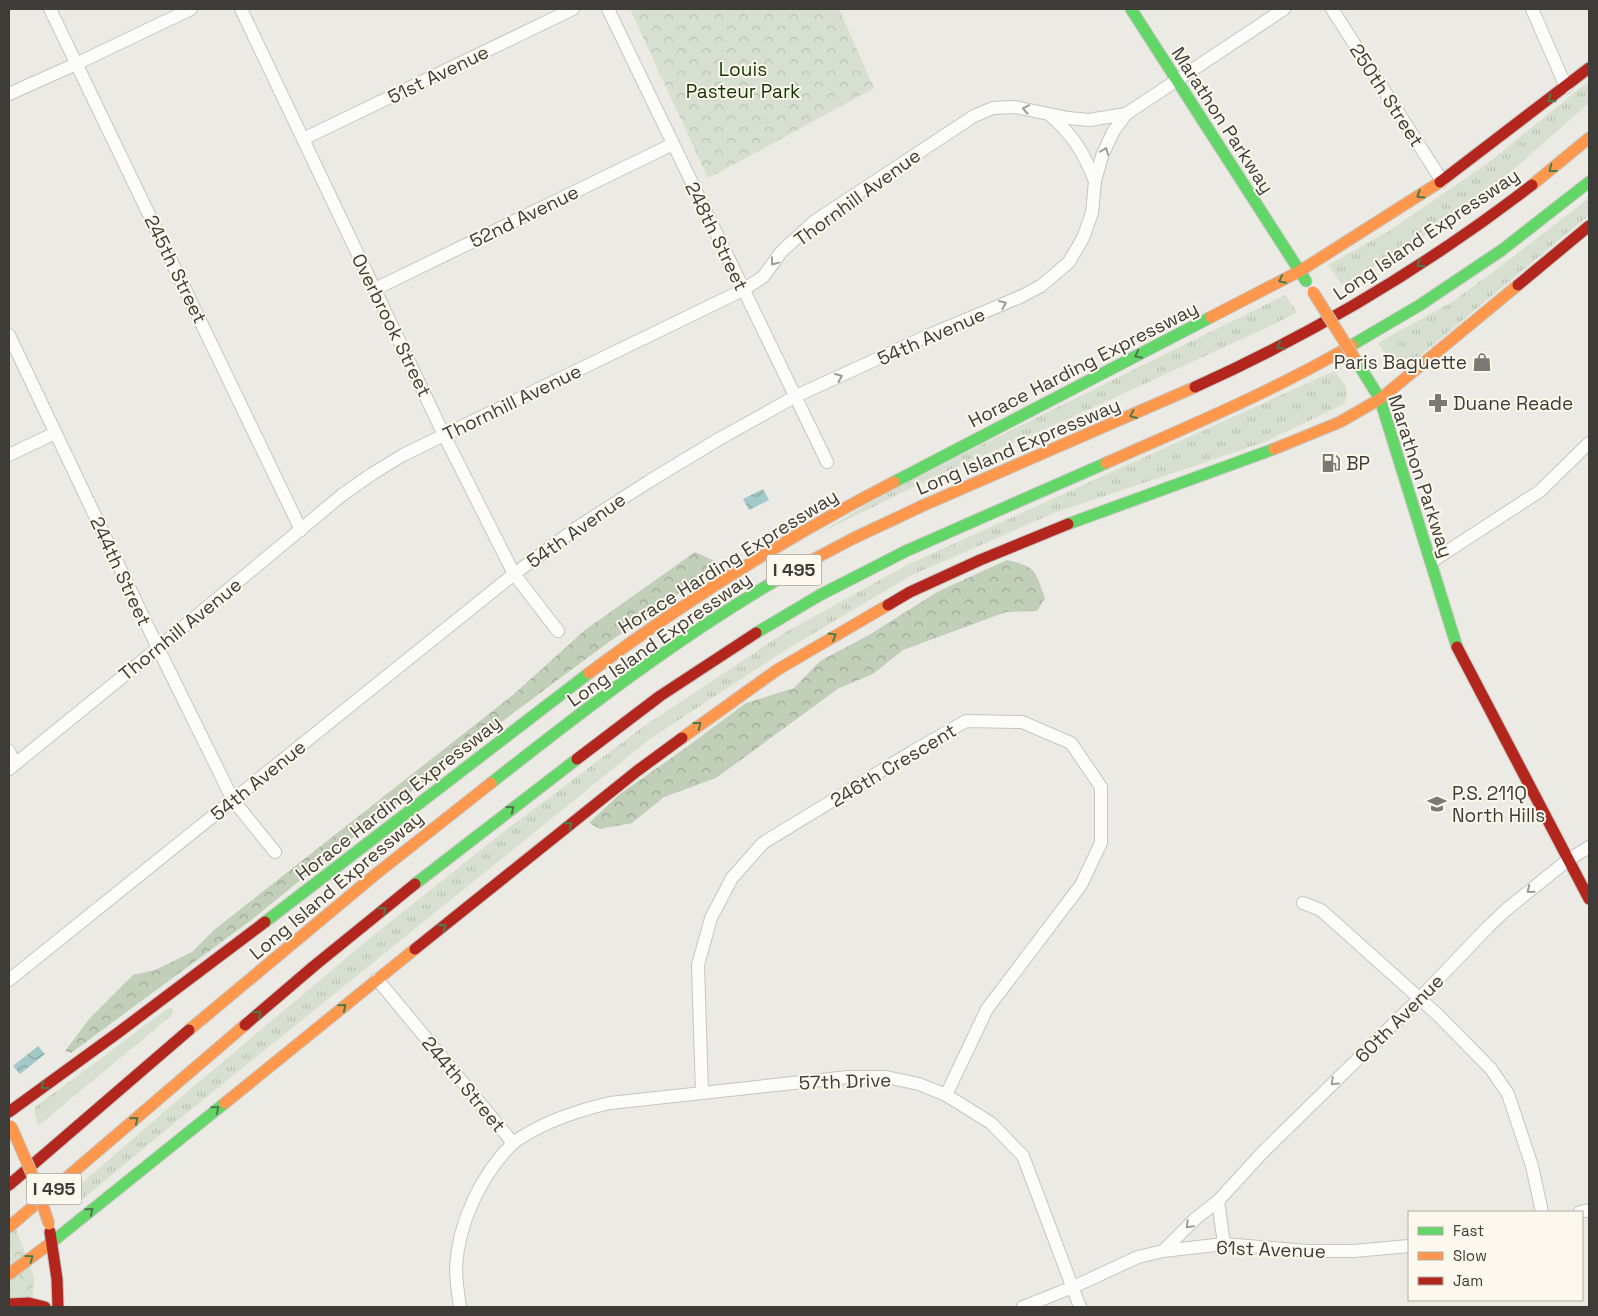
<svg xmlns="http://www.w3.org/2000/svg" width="1598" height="1316" viewBox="0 0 1598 1316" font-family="'Space Grotesk',sans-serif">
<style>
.grass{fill:url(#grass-tufts)}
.forest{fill:url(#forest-crowns)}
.park{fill:url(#park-crowns)}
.water{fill:url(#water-waves)}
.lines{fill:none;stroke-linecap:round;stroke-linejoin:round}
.street-casing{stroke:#c6c5c0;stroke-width:14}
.fast-casing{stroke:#c6c5c0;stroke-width:13}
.slow-casing{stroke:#c6c5c0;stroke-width:13}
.jam-casing{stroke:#c6c5c0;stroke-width:13}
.street{stroke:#fcfcfb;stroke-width:12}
.fast{stroke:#63d668;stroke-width:11}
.slow{stroke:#ff974d;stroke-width:11}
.jam{stroke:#b3261e;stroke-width:11}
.slow-bridge-casing{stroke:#c6c5c0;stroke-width:13;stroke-linecap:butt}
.slow-bridge{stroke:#ff974d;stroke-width:11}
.oneway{stroke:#4d7a4b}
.oneway2{stroke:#9d9c9a}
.labels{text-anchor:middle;stroke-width:4;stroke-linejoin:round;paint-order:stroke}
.shield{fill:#fdf8ee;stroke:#77746f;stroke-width:1}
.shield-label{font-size:18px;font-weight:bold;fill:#3e3c38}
.park-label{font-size:19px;fill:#123400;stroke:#fdf8ee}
.street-label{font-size:19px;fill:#3e3c38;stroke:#fdf8ee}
.poi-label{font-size:19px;fill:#3e3c38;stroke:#fdf8ee;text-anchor:start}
</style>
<defs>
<pattern id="grass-tufts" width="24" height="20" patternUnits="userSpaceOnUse" patternTransform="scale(1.25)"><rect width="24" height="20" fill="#d7e0d0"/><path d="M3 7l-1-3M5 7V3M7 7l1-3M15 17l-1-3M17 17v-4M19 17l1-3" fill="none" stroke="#bac1b3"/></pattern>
<pattern id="forest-crowns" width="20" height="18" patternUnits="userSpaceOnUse" patternTransform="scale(1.25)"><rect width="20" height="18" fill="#c1ceb8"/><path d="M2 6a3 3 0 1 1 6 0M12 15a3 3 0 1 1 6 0" fill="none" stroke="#9ea897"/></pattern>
<pattern id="park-crowns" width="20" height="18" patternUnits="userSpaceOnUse" patternTransform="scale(1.25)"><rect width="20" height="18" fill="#d7e0d0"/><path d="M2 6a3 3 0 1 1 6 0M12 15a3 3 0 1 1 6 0" fill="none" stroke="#bac1b3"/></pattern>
<pattern id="water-waves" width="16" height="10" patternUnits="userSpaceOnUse" patternTransform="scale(1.25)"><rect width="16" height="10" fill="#a2c8c7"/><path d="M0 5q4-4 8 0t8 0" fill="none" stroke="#85a4a3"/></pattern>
</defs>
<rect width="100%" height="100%" fill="#eceae4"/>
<g class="grass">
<polygon points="1589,81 1589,103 1514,169 1417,241 1342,285 1328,265 1389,231 1489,162"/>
<polygon points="1589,198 1589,215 1416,359 1398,368 1392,365 1378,343 1452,302 1501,266"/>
<polygon points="1285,295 1297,312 1266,328 1081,413 932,478 818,534 882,495 979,446"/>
<path d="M1334 371C1344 383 1351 388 1344 404L1265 442 1054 513 912 575 787 649 650 739 167 1129 77 1204H72L68 1195 187 1092 370 938 502 833 644 726 784 633 907 565Z"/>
<path d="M173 1008V1012L172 1015 38 1126 34 1111 36 1106C80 1075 123 1041 167 1009Z"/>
</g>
<g class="forest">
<polygon points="695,552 721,564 602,647 512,714 383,813 250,921 71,1053 65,1051 90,1018 133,975 155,970 192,952 214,930 514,694 585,630"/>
<path d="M1007 560C1037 567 1035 571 1045 598L1037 611 1006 612 903 650 873 674 839 688 716 778 664 797 632 823 600 829 589 823 620 794 684 749 746 703 794 688 820 661 869 635 937 592Z"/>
</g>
<g class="park">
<polygon points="630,9 839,9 874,88 759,151 708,178"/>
<polygon points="9,1210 34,1277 32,1307 9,1307"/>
</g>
<g class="water">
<polygon points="763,489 769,500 749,510 743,499"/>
<polygon points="38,1046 45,1054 20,1074 13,1066"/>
</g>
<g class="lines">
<g class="street-casing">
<g id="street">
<polyline points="50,9 301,530"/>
<polyline points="241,9 444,435 514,574 558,631"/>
<polyline points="608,9 827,462"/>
<polyline points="1332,9 1442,181"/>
<polyline points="1532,9 1566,87"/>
<polyline points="9,94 76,64 191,9"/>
<path d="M1051 116C1074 136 1084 154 1095 181"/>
<polyline points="303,139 573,9"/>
<polyline points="375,289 673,144"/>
<polyline points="9,335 158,648 233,800 275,852"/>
<polyline points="9,455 55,433"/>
<polyline points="1431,562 1540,491 1589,443"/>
<polyline points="9,751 15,764"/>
<polyline points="9,769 158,648 342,495 372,474 403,455 743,290 763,277 782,251 815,221 974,116 993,108 1015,107 1068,118 1089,120 1126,114 1284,9"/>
<polyline points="1303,903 1321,910 1438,1015 1491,1069 1508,1094 1532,1166 1542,1212"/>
<path d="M377 979 513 1143C481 1175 458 1223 456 1268 456 1282 458 1294 460 1307"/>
<polyline points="9,980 514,574 578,527 648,482 719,439 773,409 794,397 927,336 1020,297 1041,286 1069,262 1083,238 1092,213 1095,181 1102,156 1113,132 1126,114"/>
<polyline points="702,1093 698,965 711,918 732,878 763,843 912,752 966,721 1022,722 1071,743 1101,787 1101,843 1081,885 987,1009 946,1095"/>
<path d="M513 1143C542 1122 575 1111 610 1103L848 1077H886L919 1084 946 1095 991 1123 1023 1156 1080 1307"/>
<polyline points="1218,1201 1224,1244"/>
<polyline points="1580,1212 1589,1210"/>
<polyline points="1163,1251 1195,1219 1218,1201 1262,1153 1419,999 1487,928 1507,909 1568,860 1589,847"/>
<polyline points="1023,1307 1073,1287 1138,1257 1163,1251 1224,1244 1307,1251 1354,1251 1409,1246"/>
</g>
</g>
<g class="fast-casing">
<g id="fast">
<polyline points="1131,9 1306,281"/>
<polyline points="1352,345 1420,305 1502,250 1589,182"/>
<polyline points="1357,362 1380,399 1457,647"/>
<polyline points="894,482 1211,317"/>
<polyline points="1068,524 1274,449"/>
<polyline points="756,633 820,595 906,551 1106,463"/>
<path d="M491 783C590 705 690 628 801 566"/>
<polyline points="415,884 577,759"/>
<polyline points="265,922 589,673"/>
<polyline points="52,1242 225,1103"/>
</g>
</g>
<g class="slow-casing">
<g id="slow">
<polyline points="1532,185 1589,138"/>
<polyline points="1211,317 1300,271 1440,182"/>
<polyline points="1274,449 1340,422 1380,399 1518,285"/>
<path d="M1106 463C1189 426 1274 391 1352 345"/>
<polyline points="801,566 854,538 922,506 1195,387"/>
<path d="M589 673C685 601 787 537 894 482"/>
<polyline points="682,738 777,670 888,605"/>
<polyline points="189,1030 376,874 491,783"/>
<polyline points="225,1103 415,949"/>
<polyline points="9,1227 245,1025"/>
<polyline points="9,1274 52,1242"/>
</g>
</g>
<g class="jam-casing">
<g id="jam">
<polyline points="1440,182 1589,68"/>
<polyline points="1518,285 1589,226"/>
<path d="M1195 387C1315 333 1428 265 1532 185"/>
<polyline points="888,605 910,592 980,560 1068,524"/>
<polyline points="1457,647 1589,899"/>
<polyline points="577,759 660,696 756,633"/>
<polyline points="415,949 637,771 682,738"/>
<polyline points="245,1025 314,966 415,884"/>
<polyline points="9,1112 119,1032 265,922"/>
<polyline points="9,1185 189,1030"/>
<polyline points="50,1232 57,1279 58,1307"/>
<polyline points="9,1304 29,1303 45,1307"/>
</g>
</g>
<use href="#street" class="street"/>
<use href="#fast" class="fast"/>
<use href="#slow" class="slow"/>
<use href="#jam" class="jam"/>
<g class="slow-bridge-casing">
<g id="slow-bridge">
<polyline points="1313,292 1357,362"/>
<polyline points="11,1126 32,1174 49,1224"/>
</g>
</g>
<use href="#slow-bridge" class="slow-bridge"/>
</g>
<defs><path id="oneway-chevron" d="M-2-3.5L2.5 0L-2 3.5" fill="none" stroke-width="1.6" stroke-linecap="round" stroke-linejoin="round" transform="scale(1.25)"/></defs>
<g class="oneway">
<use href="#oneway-chevron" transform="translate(1551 99) rotate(143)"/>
<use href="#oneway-chevron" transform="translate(1552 169) rotate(143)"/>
<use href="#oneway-chevron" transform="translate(1420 195) rotate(148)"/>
<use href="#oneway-chevron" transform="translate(1420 264) rotate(146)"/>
<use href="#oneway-chevron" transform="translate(1282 280) rotate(152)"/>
<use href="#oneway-chevron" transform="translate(1280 346) rotate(153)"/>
<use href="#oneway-chevron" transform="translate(1138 355) rotate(153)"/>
<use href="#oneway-chevron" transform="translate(1133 415) rotate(156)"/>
<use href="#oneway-chevron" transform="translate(833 636) rotate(-31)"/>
<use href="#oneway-chevron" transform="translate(698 725) rotate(-37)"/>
<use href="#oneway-chevron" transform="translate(511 809) rotate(-38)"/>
<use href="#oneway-chevron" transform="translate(569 825) rotate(-39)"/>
<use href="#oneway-chevron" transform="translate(383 910) rotate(-39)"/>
<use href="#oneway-chevron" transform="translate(443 927) rotate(-39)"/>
<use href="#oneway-chevron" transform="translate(343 1007) rotate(-39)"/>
<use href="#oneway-chevron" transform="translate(258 1014) rotate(-41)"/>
<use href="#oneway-chevron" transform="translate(44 1086) rotate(144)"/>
<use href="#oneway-chevron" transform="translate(216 1109) rotate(-39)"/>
<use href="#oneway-chevron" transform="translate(135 1120) rotate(-41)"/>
<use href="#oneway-chevron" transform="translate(90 1211) rotate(-39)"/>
<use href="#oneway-chevron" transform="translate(30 1258) rotate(-36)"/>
</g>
<g class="oneway2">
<use href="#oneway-chevron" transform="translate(1026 109) rotate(-169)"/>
<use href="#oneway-chevron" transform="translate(1105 151) rotate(-69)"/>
<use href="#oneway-chevron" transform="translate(774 262) rotate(127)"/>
<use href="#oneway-chevron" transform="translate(1003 304) rotate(-23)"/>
<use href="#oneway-chevron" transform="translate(839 377) rotate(-25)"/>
<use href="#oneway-chevron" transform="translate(1530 890) rotate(141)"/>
<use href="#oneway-chevron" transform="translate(1334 1082) rotate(136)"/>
<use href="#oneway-chevron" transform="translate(1189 1225) rotate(135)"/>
</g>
<defs>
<g id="shop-bare" transform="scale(1.5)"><path d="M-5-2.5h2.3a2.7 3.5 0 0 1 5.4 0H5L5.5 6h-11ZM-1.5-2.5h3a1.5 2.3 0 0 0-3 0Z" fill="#7b7974" stroke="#fdf8ee" stroke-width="2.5" paint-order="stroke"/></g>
<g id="pharmacy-bare" transform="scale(1.5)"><path d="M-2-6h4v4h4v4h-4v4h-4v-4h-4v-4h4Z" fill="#7b7974" stroke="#fdf8ee" stroke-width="2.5" paint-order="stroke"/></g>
<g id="fuel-bare" transform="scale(1.5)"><path d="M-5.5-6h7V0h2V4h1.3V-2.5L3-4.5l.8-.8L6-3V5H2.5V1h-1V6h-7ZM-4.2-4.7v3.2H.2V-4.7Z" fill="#7b7974" stroke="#fdf8ee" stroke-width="2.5" paint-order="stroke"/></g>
<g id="school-bare" transform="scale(1.5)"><path d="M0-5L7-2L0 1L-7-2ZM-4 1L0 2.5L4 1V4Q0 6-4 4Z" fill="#7b7974" stroke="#fdf8ee" stroke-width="2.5" paint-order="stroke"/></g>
</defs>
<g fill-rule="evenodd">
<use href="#shop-bare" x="1482" y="362"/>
<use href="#pharmacy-bare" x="1438" y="403"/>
<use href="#fuel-bare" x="1331" y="463"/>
<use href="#school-bare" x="1437" y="804"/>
</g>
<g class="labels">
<g class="shield">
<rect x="766.5" y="554.5" width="55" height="31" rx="4"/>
<rect x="26.5" y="1173.5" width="55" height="31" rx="4"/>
</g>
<g class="shield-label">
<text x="794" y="576">I 495</text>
<text x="54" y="1195">I 495</text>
</g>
<g class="park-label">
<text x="743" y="76">Louis<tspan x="743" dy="22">Pasteur Park</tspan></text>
</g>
<g class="street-label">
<text transform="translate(438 74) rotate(-26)" y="7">51st Avenue</text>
<text transform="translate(1387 95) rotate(57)" y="7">250th Street</text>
<text transform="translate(1223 120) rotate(57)" y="7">Marathon Parkway</text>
<text transform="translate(857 197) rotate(-36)" y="7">Thornhill Avenue</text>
<text transform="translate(524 216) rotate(-26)" y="7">52nd Avenue</text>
<text transform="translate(1426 234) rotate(-34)" y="7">Long Island Expressway</text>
<text transform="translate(717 236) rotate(64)" y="7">248th Street</text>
<text transform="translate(176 269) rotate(64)" y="7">245th Street</text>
<text transform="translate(392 325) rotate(64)" y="7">Overbrook Street</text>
<text transform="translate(931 336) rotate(-24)" y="7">54th Avenue</text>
<text transform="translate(1083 364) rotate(-27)" y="7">Horace Harding Expressway</text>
<text transform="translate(512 402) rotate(-26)" y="7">Thornhill Avenue</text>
<text transform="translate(1018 446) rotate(-23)" y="7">Long Island Expressway</text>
<text transform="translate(1421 476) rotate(72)" y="7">Marathon Parkway</text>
<text transform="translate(576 530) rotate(-35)" y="7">54th Avenue</text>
<text transform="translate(728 561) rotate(-32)" y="7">Horace Harding Expressway</text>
<text transform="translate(121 571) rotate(65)" y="7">244th Street</text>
<text transform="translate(180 629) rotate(-39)" y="7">Thornhill Avenue</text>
<text transform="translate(659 639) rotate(-35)" y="7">Long Island Expressway</text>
<text transform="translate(893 765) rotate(-31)" y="7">246th Crescent</text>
<text transform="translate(258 780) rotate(-39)" y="7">54th Avenue</text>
<text transform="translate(398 798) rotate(-38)" y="7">Horace Harding Expressway</text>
<text transform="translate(336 885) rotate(-40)" y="7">Long Island Expressway</text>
<text transform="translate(1399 1018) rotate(-45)" y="7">60th Avenue</text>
<text transform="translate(845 1081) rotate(-2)" y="7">57th Drive</text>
<text transform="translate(464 1084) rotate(50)" y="7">244th Street</text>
<text transform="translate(1271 1249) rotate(2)" y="7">61st Avenue</text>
</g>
<g class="poi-label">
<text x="1467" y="369" text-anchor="end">Paris Baguette</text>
<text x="1453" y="410">Duane Reade</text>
<text x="1346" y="470">BP</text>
<text x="1452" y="800">P.S. 211Q<tspan x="1452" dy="22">North Hills</tspan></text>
</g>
</g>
<rect width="1598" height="1316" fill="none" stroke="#3e3c38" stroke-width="20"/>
<rect x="1408" y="1211" width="175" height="90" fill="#fdf8ee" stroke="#b1ada5"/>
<rect x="1418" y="1227" width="25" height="8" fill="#63d668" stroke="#b1ada5"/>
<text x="1453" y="1236" font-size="15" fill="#3e3c38">Fast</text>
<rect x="1418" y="1252" width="25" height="8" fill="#ff974d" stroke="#b1ada5"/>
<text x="1453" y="1261" font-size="15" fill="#3e3c38">Slow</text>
<rect x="1418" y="1277" width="25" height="8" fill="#b3261e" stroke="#b1ada5"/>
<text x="1453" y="1286" font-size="15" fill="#3e3c38">Jam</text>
</svg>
